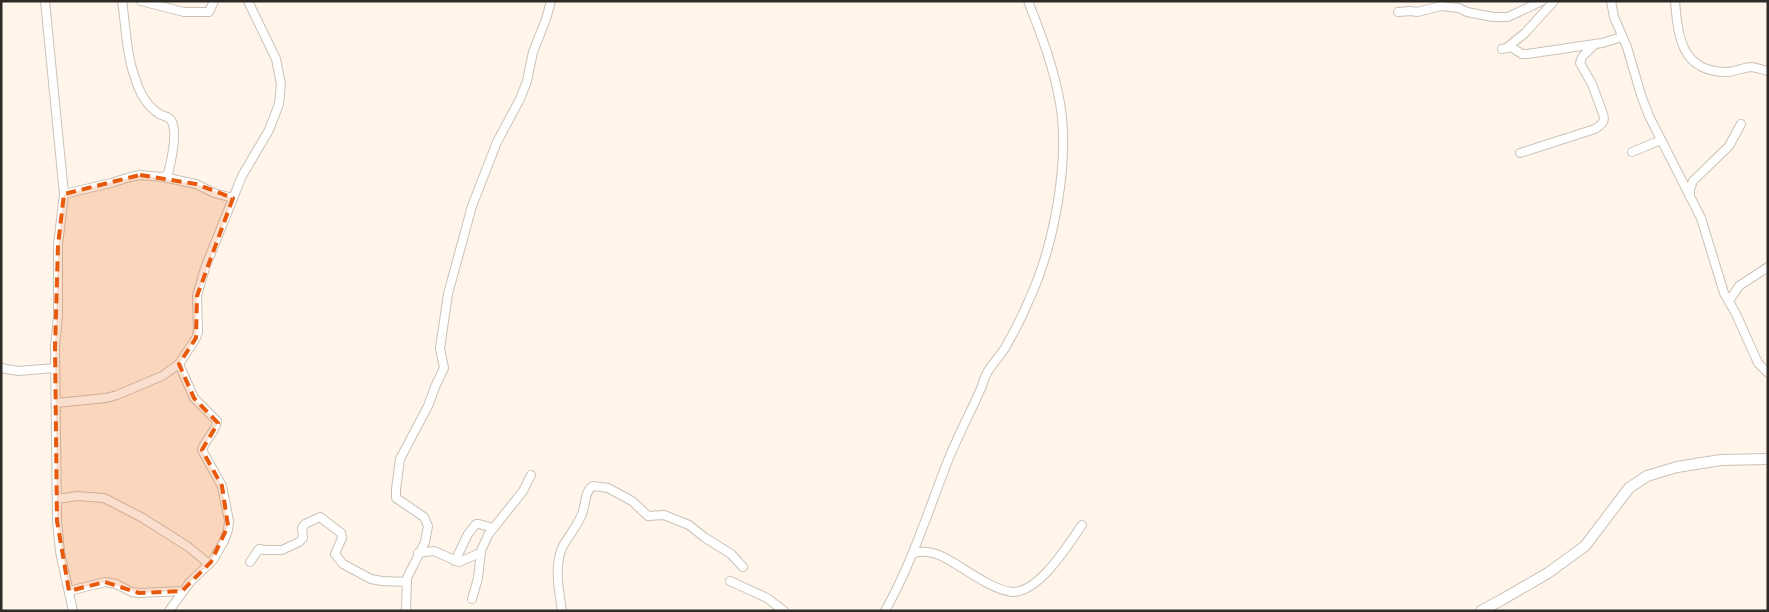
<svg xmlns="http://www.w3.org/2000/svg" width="1769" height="612" viewBox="0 0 1769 612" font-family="'Work Sans',sans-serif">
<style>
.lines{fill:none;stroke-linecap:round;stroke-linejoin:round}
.minor-casing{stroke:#cbc2b7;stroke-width:10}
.secondary-casing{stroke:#cbc2b7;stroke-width:12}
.minor{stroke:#fff;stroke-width:8}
.secondary{stroke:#fff;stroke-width:10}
.marked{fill:#e8590c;fill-opacity:0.2;stroke:#e8590c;stroke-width:4;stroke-dasharray:10 6;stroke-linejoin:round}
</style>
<rect width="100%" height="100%" fill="#fff5ea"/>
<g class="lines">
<g class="minor-casing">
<g id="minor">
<polyline points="45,1 64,194 58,245 58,316 55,347 57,521 60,552 73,611"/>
<polyline points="141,1 184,12 209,12 214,1"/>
<polyline points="1611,1 1614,17 1627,47 1641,95 1649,116 1701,218 1724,293 1736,314 1758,363 1768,373"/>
<path d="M1675 1C1678 36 1681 71 1725 72 1735 72 1744 67 1752 67 1758 68 1763 70 1768 71"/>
<polyline points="1398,12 1411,11 1417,12 1441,6 1459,8 1467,12 1493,17 1508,17 1542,1"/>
<polyline points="1509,46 1525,33 1554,1"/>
<polyline points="1502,49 1511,47 1522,54 1527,54 1602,43 1622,37"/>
<polyline points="1632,152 1661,140"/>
<path d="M1520 153 1595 129C1601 125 1606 122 1603 114L1592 84 1580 63 1582 57 1595 44"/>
<polyline points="163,177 196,184 214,193 233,198"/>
<path d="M64 194 111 183 130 177 140 175 163 177 168 174C171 162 178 131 171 120 168 116 162 116 158 113 146 105 139 91 135 78 126 53 126 27 122 1"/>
<polyline points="1690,197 1690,189 1693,181 1729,146 1741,124"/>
<polyline points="1729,301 1739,286 1768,267"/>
<polyline points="1,368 18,371 55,368"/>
<polyline points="56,403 106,398 117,395 162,376 179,364 196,338 198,332 197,296 205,268 242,176 269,130 279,104 281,84 276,59 248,1"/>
<polyline points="57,499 77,496 104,498 141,517 187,546 209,564"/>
<polyline points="418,553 434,551 459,562 480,553 488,535 523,491 531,475"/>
<path d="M914 553C929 549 941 555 954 563 969 572 994 590 1012 592 1039 593 1068 545 1082 525"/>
<polyline points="455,561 468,534 476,524 479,524 493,528"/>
<polyline points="250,562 259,549 266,550 282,550 299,542 303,538 302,528 305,524 320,517 341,533 342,538 335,554 343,564 371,579 382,581 407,582"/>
<polyline points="730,581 767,598 784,611"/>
<polyline points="69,591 105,582 116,584 132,592 139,593 182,591"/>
<polyline points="472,599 478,578 481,552"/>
<path d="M169 611 190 582 213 560 224 541 228 530 229 521 222 486 202 450C205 439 216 432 217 421L194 398 179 364"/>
<polyline points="406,611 407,578 425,542 428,526 424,517 396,498 396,489 400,459 428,406 435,387 444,368 440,348 448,294 472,206 497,142 520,99 527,81 533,52 546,19 551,1"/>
<path d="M562 611C559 591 554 567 562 548 568 536 577 527 582 514 586 505 584 491 593 486L608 488 632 501 648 516 664 515 689 525 704 537 731 554 743 567"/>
<path d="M885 611C912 563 927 514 947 463 957 437 971 412 982 386 986 369 995 363 1005 348 1014 332 1022 317 1029 300 1054 246 1070 162 1060 103 1054 68 1041 34 1028 1"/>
</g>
</g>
<g class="secondary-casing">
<polyline id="secondary" points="1481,611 1503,599 1548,573 1585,546 1629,488 1647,476 1677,467 1721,460 1768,459"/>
</g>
<use href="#minor" class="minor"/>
<use href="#secondary" class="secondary"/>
</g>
<path class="marked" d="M140 175 196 184 233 198 197 296 196 338 179 364 194 398 218 423 202 450 222 486 228 526 211 562 182 591 139 593 105 582 69 591 57 521 55 347 58 245 64 194Z"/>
<rect width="1769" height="612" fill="none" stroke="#2e2b26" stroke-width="5"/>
</svg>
